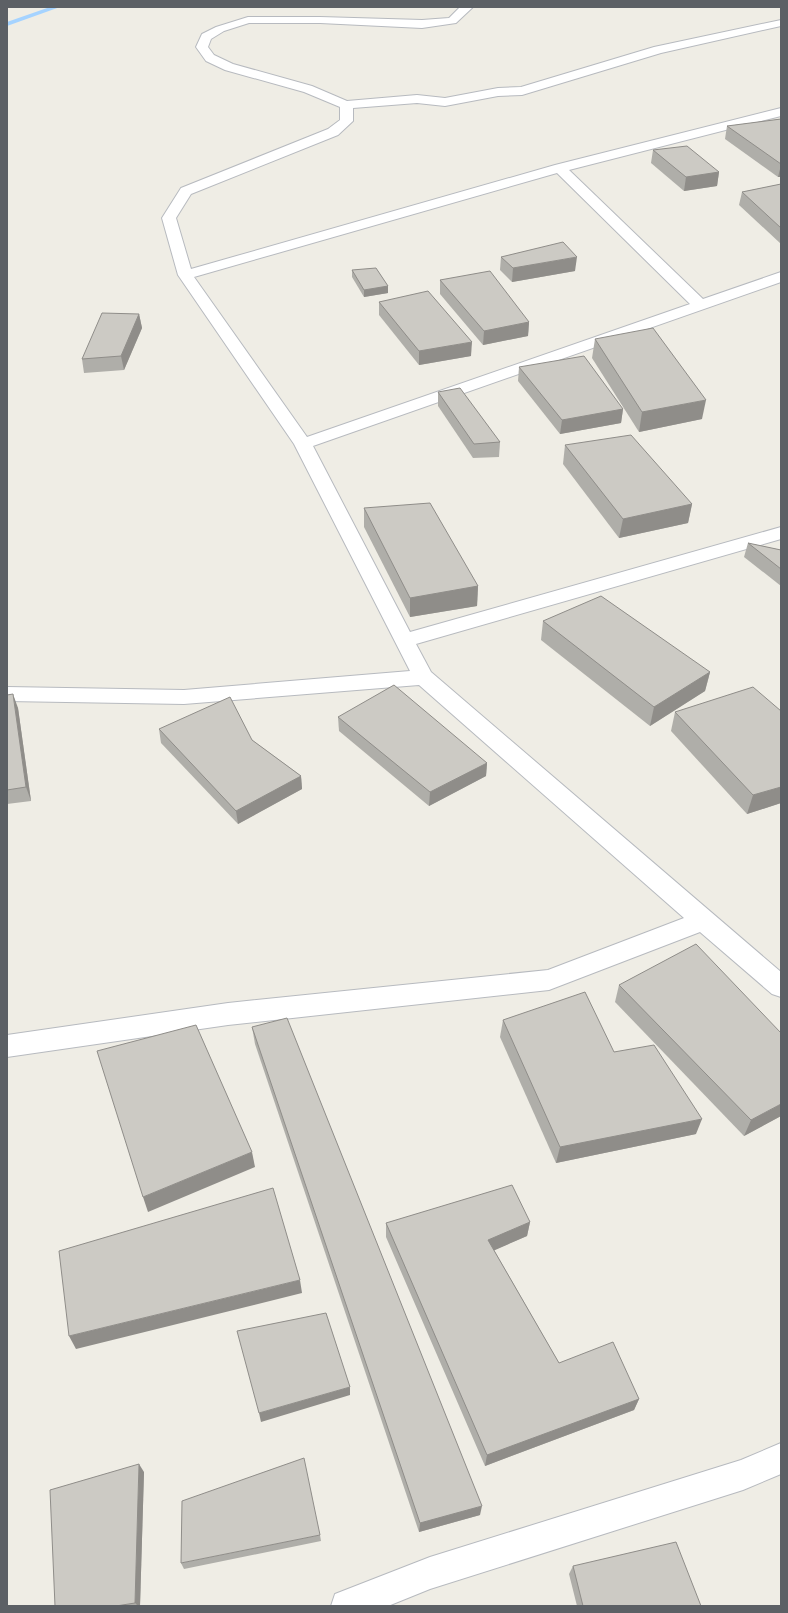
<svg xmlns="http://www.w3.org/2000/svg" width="788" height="1613" viewBox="0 0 788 1613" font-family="'Noto Sans',sans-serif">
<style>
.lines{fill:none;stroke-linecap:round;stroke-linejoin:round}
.stream{fill:#a5d3ff;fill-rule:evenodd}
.minor-casing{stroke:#b7babf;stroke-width:2}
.minor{fill:#fff;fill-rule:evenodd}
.wall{fill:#afaea9}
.shaded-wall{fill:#8f8d89}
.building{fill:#cccac4;stroke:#8f8d89}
</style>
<rect width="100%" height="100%" fill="#efede5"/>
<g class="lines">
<polygon class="stream" points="50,7 60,7 7,26 7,22"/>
<g class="minor-casing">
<g id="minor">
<path d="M460 7H473L456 23 422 28 320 23H249L224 31 211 39 208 47 214 55 233 64 312 86 347 101 417 95 445 98 498 88 521 87 654 47 781 20V26L661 53 522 95 498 96 445 106 417 103 353 108V121L338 135 191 194 176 218 191 269 555 165 781 108V116L569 170 703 299 781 272V282L313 446 410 632 781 527V539L416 644 431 672 781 972V997L772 994 700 932 549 990 228 1025 7 1057V1035L228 1003 548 970 684 918 419 685 184 704 7 701V687L184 690 410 671 294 444 178 275 162 218 181 188 328 129 340 120V107L304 92 225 70 206 61 196 47 202 34 216 27 248 17H320L422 20 449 18ZM557 173 690 304 307 437 194 277Z"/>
<polygon points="781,1443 781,1474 743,1490 430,1589 388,1606 331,1606 335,1594 430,1557 741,1460"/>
</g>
</g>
<use href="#minor" class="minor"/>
</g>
<g class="wall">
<polygon points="781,119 781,177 778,177 725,139 727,126"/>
<polygon points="653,150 719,172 717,186 684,191 651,163"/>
<polygon points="781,184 781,244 739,205 742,192"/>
<polygon points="501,257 575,271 512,282 500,270"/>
<polygon points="352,270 388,286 388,293 364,297 352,277"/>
<polygon points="440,280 529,322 528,336 483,345 440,294"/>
<polygon points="379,302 471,356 419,365 379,315"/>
<polygon points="139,314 142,328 124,370 84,373 82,359"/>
<polygon points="595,339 702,419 639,432 592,358"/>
<polygon points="519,367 623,409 621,423 560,434 518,381"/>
<polygon points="438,392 500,442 499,457 473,458 438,406"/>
<polygon points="565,445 692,504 688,523 619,538 563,464"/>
<polygon points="364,508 478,586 477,606 410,617 364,527"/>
<polygon points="748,543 781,550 781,586 744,557"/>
<polygon points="543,621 710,672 705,691 650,726 541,640"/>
<polygon points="7,695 18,708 31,801 7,804"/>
<polygon points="781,711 781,803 747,814 671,731 675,712"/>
<polygon points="338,717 487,763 486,776 429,806 339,731"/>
<polygon points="159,729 252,740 301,776 302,789 238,824 161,743"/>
<polygon points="619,985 781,1116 744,1136 615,1002"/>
<polygon points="503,1020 614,1052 696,1134 556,1163 500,1037"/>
<polygon points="252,1027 480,1515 419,1532 255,1044"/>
<polygon points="530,1222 527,1236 494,1250 559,1363 639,1399 634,1410 485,1466 386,1237 386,1223"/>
<polygon points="144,1472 140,1606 55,1606"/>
<polygon points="320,1535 321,1541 184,1569 181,1563"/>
<polygon points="573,1566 701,1606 577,1606 569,1574"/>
</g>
<g class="shaded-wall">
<polygon points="781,165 781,177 778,177"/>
<polygon points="719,172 717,186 684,191 686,177"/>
<polygon points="577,257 575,271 512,282 513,268"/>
<polygon points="388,286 388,293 364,297 364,290"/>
<polygon points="139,314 142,328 124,370 121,356"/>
<polygon points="529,322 528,336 483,345 484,331"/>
<polygon points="472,342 471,356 419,365 419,351"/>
<polygon points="706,400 702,419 639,432 642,412"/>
<polygon points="623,409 621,423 560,434 562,420"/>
<polygon points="692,504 688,523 619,538 623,519"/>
<polygon points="478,586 477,606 410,617 410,598"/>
<polygon points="710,672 705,691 650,726 654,707"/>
<polygon points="13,694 18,708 31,801 26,787"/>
<polygon points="487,763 486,776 429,806 430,792"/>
<polygon points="301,776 302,789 238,824 236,811"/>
<polygon points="781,787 781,803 747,814 753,795"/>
<polygon points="781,1104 781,1116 744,1136 751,1120"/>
<polygon points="702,1119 696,1134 556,1163 560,1147"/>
<polygon points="252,1152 255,1167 148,1212 143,1197"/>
<polygon points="530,1222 527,1236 486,1254 488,1240"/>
<polygon points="300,1280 302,1293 76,1349 69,1336"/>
<polygon points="350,1387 350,1395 261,1422 259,1413"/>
<polygon points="639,1399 634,1410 485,1466 487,1455"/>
<polygon points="139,1464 144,1472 140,1606 138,1606 135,1603"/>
<polygon points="482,1506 480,1515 419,1532 420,1523"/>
</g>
<g class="building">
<polygon points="781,119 781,164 727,126"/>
<polygon points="687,146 719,172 686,177 653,150"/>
<polygon points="781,184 781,228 742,192"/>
<polygon points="563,242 577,257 513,268 501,257"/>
<polygon points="376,268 388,286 364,290 352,270"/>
<polygon points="490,271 529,322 484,331 440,280"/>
<polygon points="428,291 472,342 419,351 379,302"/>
<polygon points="102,313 139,314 121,356 82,359"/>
<polygon points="653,328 706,400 642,412 595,339"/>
<polygon points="584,356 623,409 562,420 519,367"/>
<polygon points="460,388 500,442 474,444 438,392"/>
<polygon points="631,435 692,504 623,519 565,445"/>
<polygon points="430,503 478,586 410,598 364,508"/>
<polygon points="748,543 781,550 781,569"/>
<polygon points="601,596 710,672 654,707 543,621"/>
<polygon points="394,685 487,763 430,792 338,717"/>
<polygon points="753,687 781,711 781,787 753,795 675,712"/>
<polygon points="13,694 26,787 7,790 7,695"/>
<polygon points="230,697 252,740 301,776 236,811 159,729"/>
<polygon points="696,944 781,1033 781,1104 751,1120 619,985"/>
<polygon points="585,992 614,1052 654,1045 702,1119 560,1147 503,1020"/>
<polygon points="287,1018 482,1506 420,1523 252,1027"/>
<polygon points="196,1025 252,1152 143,1197 97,1051"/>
<polygon points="512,1185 530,1222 488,1240 559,1363 613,1342 639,1399 487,1455 386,1223"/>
<polygon points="273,1188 300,1280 69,1336 59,1251"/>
<polygon points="326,1313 350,1387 259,1413 237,1331"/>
<polygon points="304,1458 320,1535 181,1563 182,1501"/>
<polygon points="139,1464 135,1603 116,1606 55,1606 50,1490"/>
<polygon points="676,1542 701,1606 583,1606 573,1566"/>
</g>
<rect width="788" height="1613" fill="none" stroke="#5c6065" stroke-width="16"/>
</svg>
